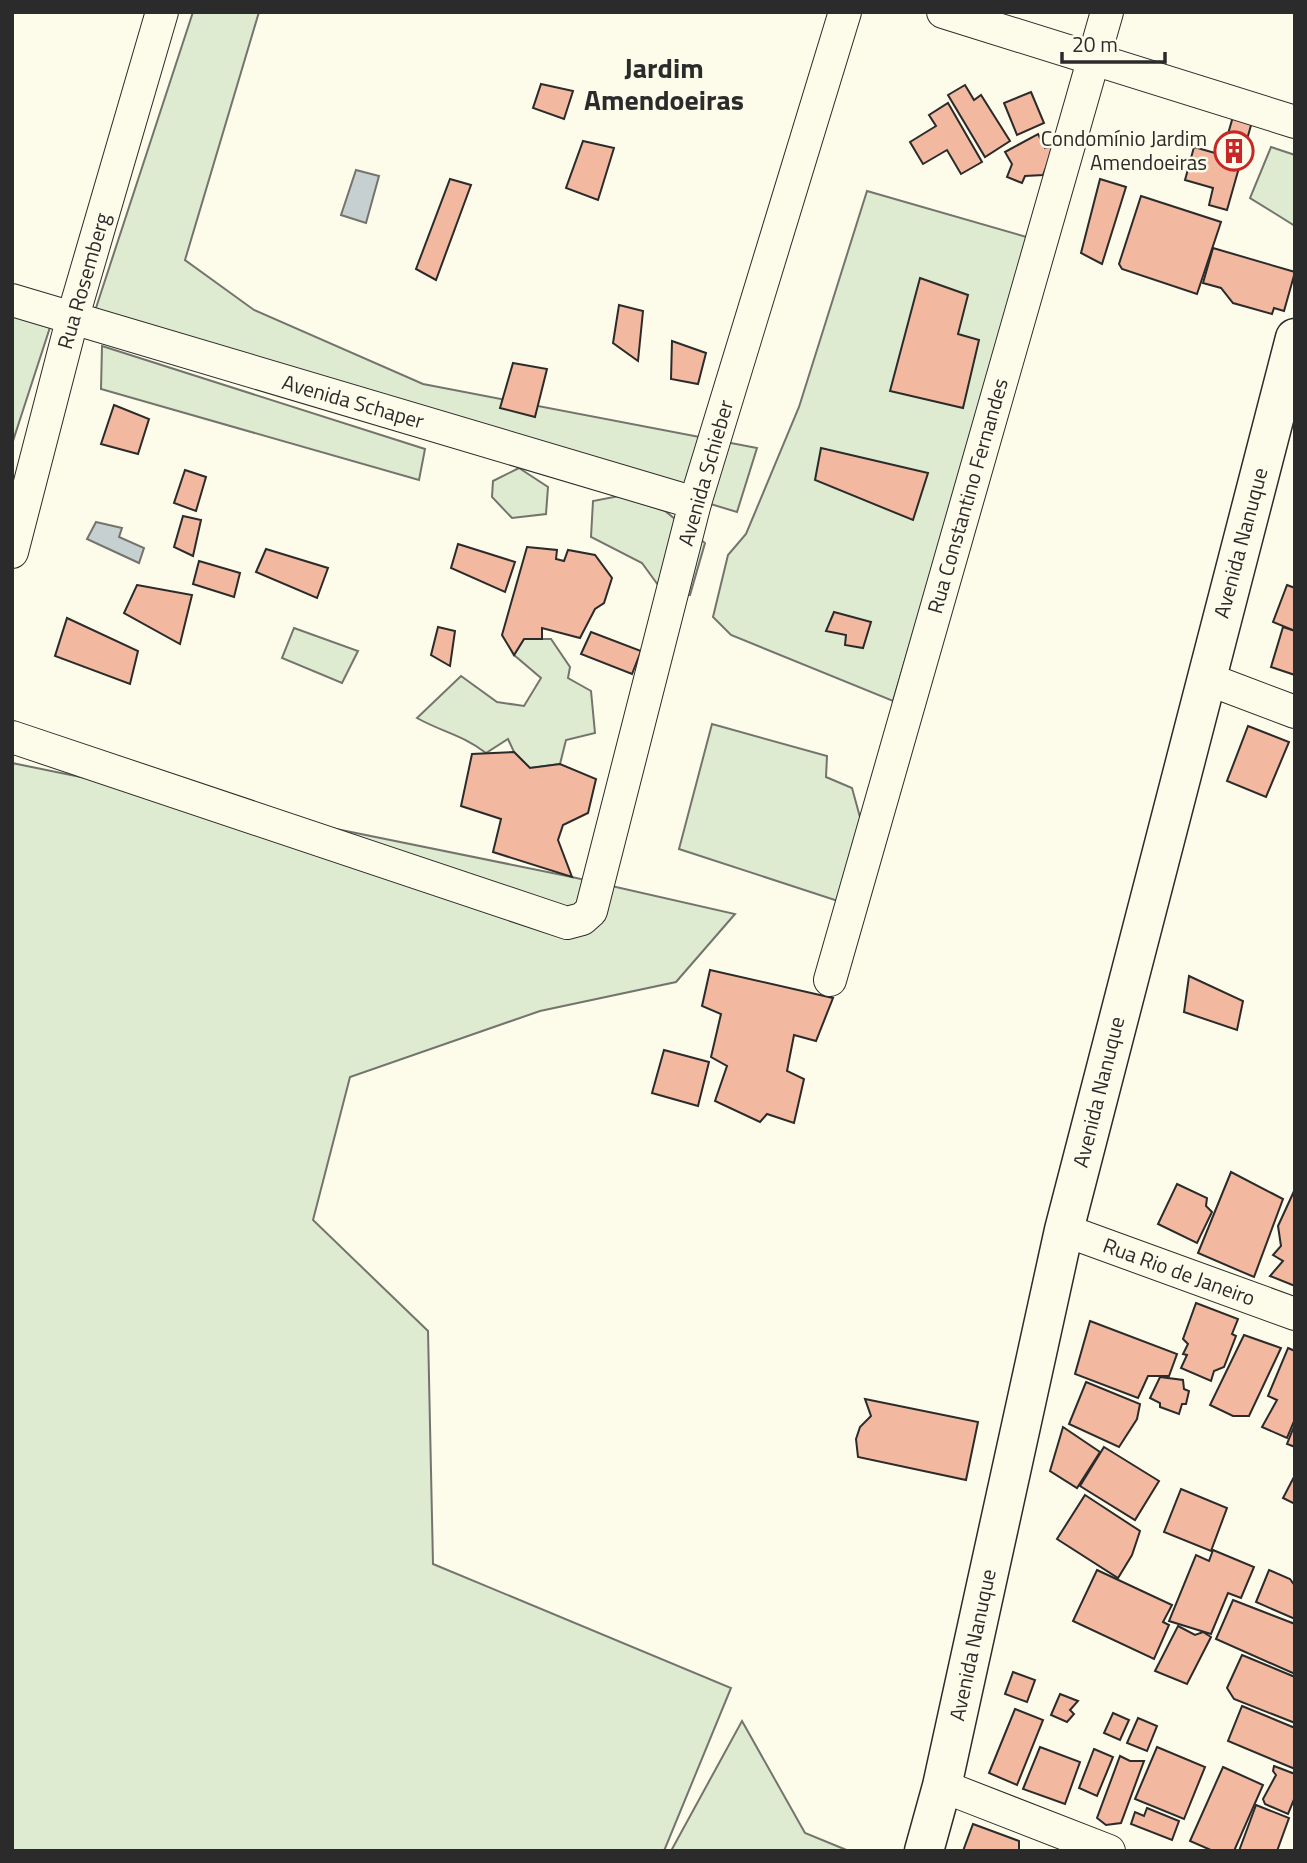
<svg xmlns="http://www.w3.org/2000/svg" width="1307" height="1863" viewBox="0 0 1307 1863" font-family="'Titillium Web',sans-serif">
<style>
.green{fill:#deebd1;stroke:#74746e;stroke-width:2}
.water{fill:#c7d0d0;stroke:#74746e;stroke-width:2}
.building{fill:#f2b8a0;stroke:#2b2b2b;stroke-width:2}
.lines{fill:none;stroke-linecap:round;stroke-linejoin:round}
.minor-casing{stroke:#2b2b2b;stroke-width:34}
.secondary-casing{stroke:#2b2b2b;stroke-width:41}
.minor{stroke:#fdfbea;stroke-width:32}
.secondary{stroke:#fdfbea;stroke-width:38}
.labels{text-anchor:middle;stroke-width:5;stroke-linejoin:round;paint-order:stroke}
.poi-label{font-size:21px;fill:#2b2b2b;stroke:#fdfbea;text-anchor:end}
.street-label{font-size:21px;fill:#2b2b2b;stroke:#fdfbea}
.district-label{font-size:28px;font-weight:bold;fill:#2b2b2b;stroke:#fdfbea}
</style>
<rect width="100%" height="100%" fill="#fdfbea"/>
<g class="green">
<polygon points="193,12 259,12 185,260 254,310 423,384 757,448 737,512 93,317"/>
<polygon points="1271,147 1295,155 1295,226 1250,198"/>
<polygon points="867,191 1030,238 893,701 731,635 713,617 728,555 746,534 799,407"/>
<polygon points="12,298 54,315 12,444"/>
<polygon points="102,346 425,449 419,480 101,389"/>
<polygon points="519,468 548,487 546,514 512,518 492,497 493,481"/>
<polygon points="619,496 665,511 705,543 690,595 658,585 642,563 591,537 593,501"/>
<polygon points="294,628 358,651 342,683 282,658"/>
<path d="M524 639H551L570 667 568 678 591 691 595 733 566 740 560 764 530 768 514 752 508 739 486 753C463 735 442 732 417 718L461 676 497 702 524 706 541 678 514 655Z"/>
<polygon points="712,724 827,756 826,777 852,788 863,828 841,902 679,849"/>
<polygon points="12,763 572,877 735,914 676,982 540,1011 350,1077 313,1220 428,1331 433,1564 731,1688 664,1851 12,1851"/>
<polygon points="742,1721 805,1833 849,1851 671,1851"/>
</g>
<g class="water">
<polygon points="356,170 379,176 366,223 341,215"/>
<polygon points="96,522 122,528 119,537 144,548 139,563 87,539"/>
</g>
<g class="building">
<polygon points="541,84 573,91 564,119 533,108"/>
<polygon points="965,85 974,100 981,95 1010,141 985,157 948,95"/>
<polygon points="1031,92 1044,123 1017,135 1004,103"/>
<polygon points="1240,92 1259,97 1227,210 1209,205 1213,188 1185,180 1194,147 1222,155"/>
<polygon points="948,103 982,162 961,174 947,150 923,164 910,142 936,126 929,115"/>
<polygon points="1038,134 1045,148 1054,147 1043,175 1025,176 1022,183 1007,177 1012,164 1005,152"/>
<polygon points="583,141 614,148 598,200 566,188"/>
<polygon points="450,179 471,185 436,280 416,269"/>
<polygon points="1100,179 1126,187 1102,264 1081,253"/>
<polygon points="1141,196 1221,222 1197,294 1122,269 1119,264"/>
<polygon points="1213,248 1295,272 1284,311 1274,308 1272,314 1233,303 1221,288 1203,283"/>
<polygon points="920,278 968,295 958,334 979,340 963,408 890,391"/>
<polygon points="619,305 643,311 638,361 613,343"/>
<polygon points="672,341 706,353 698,384 671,379"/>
<polygon points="513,363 547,369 535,417 500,408"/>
<polygon points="114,405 149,419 138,454 101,444"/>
<polygon points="821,448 928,473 913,520 815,480"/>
<polygon points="185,470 206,477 196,511 174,503"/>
<polygon points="183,516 201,520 193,556 174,547"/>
<polygon points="458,544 515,562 505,592 451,568"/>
<polygon points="527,547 557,550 556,559 564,561 568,550 595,555 612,578 604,603 595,609 580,638 542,628 542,639 524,639 514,655 502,635"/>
<polygon points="266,549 328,568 317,598 256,572"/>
<polygon points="199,561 240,573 234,597 193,584"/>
<polygon points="137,585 192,595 180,644 124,613"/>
<polygon points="1287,585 1295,588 1295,631 1273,622"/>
<polygon points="834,612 871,622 863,648 845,645 846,635 826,631"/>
<polygon points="67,618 138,651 130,684 55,656"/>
<polygon points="438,627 455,631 450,666 431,655"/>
<polygon points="1283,627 1295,631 1295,675 1271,667"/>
<polygon points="591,632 641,651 632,674 581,654"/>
<polygon points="1248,726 1289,742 1266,797 1227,781"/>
<polygon points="514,752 530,768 560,764 596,779 588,813 563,825 558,840 572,877 493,852 501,819 461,806 472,754"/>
<polygon points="710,970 833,998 816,1041 794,1035 787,1071 804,1079 794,1123 767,1114 760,1122 715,1101 727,1066 711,1057 721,1014 702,1006"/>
<polygon points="1189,976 1243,1001 1237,1030 1184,1012"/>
<polygon points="664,1050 709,1062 698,1106 652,1093"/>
<polygon points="1231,1172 1283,1199 1254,1277 1198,1253"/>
<polygon points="1177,1184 1207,1198 1206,1206 1212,1212 1197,1243 1158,1224"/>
<polygon points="1295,1189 1295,1286 1270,1276 1283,1261 1273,1255 1281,1246 1278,1226"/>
<polygon points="1196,1303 1238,1319 1232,1334 1236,1336 1224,1367 1214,1371 1211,1381 1181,1368 1187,1355 1183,1354 1188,1344 1183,1339"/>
<polygon points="1090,1321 1177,1354 1169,1376 1148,1376 1138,1398 1075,1374"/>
<polygon points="1244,1335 1281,1348 1249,1416 1233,1416 1210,1405"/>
<polygon points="1288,1348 1295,1351 1295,1419 1287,1438 1262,1427 1277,1400 1268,1396"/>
<polygon points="1160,1377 1183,1380 1184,1389 1189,1391 1186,1404 1182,1404 1179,1414 1160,1407 1160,1403 1150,1398"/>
<polygon points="1086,1382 1140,1404 1137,1419 1119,1447 1069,1424"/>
<polygon points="865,1399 978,1422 966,1480 858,1457 856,1439 860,1427 871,1416"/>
<polygon points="1295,1424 1295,1447 1287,1444"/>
<polygon points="1063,1427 1100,1452 1077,1488 1050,1471"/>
<polygon points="1104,1447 1159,1481 1135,1520 1080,1486"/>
<polygon points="1295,1475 1295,1504 1283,1498"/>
<polygon points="1181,1489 1227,1508 1211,1551 1164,1532"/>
<polygon points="1085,1495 1140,1531 1132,1555 1118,1578 1057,1539"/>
<polygon points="1213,1550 1254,1567 1241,1598 1228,1593 1211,1634 1169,1621 1196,1555 1209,1561"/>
<polygon points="1097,1570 1172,1605 1163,1622 1169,1625 1154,1659 1073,1621"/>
<polygon points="1269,1570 1290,1579 1295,1586 1295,1619 1256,1602"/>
<polygon points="1233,1600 1295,1624 1295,1674 1216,1639"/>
<polygon points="1178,1626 1195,1635 1203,1632 1211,1637 1187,1684 1155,1671"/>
<polygon points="1242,1655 1295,1677 1295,1723 1234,1699 1227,1688"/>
<polygon points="1013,1672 1035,1680 1027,1702 1005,1694"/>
<polygon points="1060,1694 1078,1701 1070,1710 1074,1714 1067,1722 1051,1715"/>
<polygon points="1242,1706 1295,1728 1295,1769 1228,1741"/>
<polygon points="1015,1709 1043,1720 1017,1785 989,1773"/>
<polygon points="1113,1713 1129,1720 1120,1740 1104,1733"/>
<polygon points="1138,1718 1157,1726 1147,1751 1127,1743"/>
<polygon points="1040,1747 1080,1762 1065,1804 1023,1789"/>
<polygon points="1157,1747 1205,1767 1184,1819 1135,1799"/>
<polygon points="1094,1749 1113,1757 1097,1796 1079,1788"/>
<polygon points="1120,1756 1130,1761 1144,1761 1121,1823 1106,1825 1097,1818"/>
<polygon points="1274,1766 1295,1774 1295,1797 1288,1814 1265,1804 1263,1799 1276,1775 1273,1771"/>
<polygon points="1223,1767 1263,1785 1234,1851 1213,1851 1190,1841"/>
<polygon points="1256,1805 1289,1818 1277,1851 1239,1851"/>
<polygon points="1147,1808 1179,1821 1172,1840 1131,1824 1135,1812 1144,1816"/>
<polygon points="973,1824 1019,1841 1019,1851 963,1851"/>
</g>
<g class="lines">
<g class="minor-casing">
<g id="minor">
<polyline points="943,12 1295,122"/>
<polyline points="12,300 695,503"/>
<polyline points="12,552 72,320 162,12"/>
<polyline points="1205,678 1295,712"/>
<polyline points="12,737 567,923 582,919 591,911 695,503 845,12"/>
<polyline points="830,980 1107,12"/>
<polyline points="1064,1230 1295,1314"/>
<polyline points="942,1786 1109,1851"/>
</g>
</g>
<g class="secondary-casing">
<polyline id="secondary" points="924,1851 942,1786 1064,1230 1295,338"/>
</g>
<use href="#minor" class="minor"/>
<use href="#secondary" class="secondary"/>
</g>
<defs>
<g id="building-ring" transform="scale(2.0125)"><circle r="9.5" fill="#fdfbea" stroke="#c62828" stroke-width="1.5"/><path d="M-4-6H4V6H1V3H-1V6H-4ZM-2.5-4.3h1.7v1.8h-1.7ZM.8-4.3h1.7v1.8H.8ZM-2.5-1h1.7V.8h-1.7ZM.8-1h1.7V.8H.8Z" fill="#c62828"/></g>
</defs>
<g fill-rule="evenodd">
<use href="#building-ring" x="1234" y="151"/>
</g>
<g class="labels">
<g class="poi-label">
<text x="1207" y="146">Condomínio Jardim<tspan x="1207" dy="24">Amendoeiras</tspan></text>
</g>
<g class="street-label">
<text transform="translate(84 281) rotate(-74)" y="7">Rua Rosemberg</text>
<text transform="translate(353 402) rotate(16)" y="7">Avenida Schaper</text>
<text transform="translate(706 473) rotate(-74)" y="7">Avenida Schieber</text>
<text transform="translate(968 496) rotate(-74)" y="7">Rua Constantino Fernandes</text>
<text transform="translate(1241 543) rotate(-75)" y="7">Avenida Nanuque</text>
<text transform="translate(1099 1092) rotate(-76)" y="7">Avenida Nanuque</text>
<text transform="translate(1179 1272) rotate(20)" y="7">Rua Rio de Janeiro</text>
<text transform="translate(973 1645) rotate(-78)" y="7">Avenida Nanuque</text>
</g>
<g class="district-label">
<text x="664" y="78">Jardim<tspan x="664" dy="32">Amendoeiras</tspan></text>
</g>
</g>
<rect width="1307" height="1863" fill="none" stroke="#2b2b2b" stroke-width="28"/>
<path d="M1062 52v10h103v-10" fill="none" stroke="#2b2b2b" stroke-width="3.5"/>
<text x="1072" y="52" font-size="21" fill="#2b2b2b" stroke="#fdfbea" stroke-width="5" paint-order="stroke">20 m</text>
</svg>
